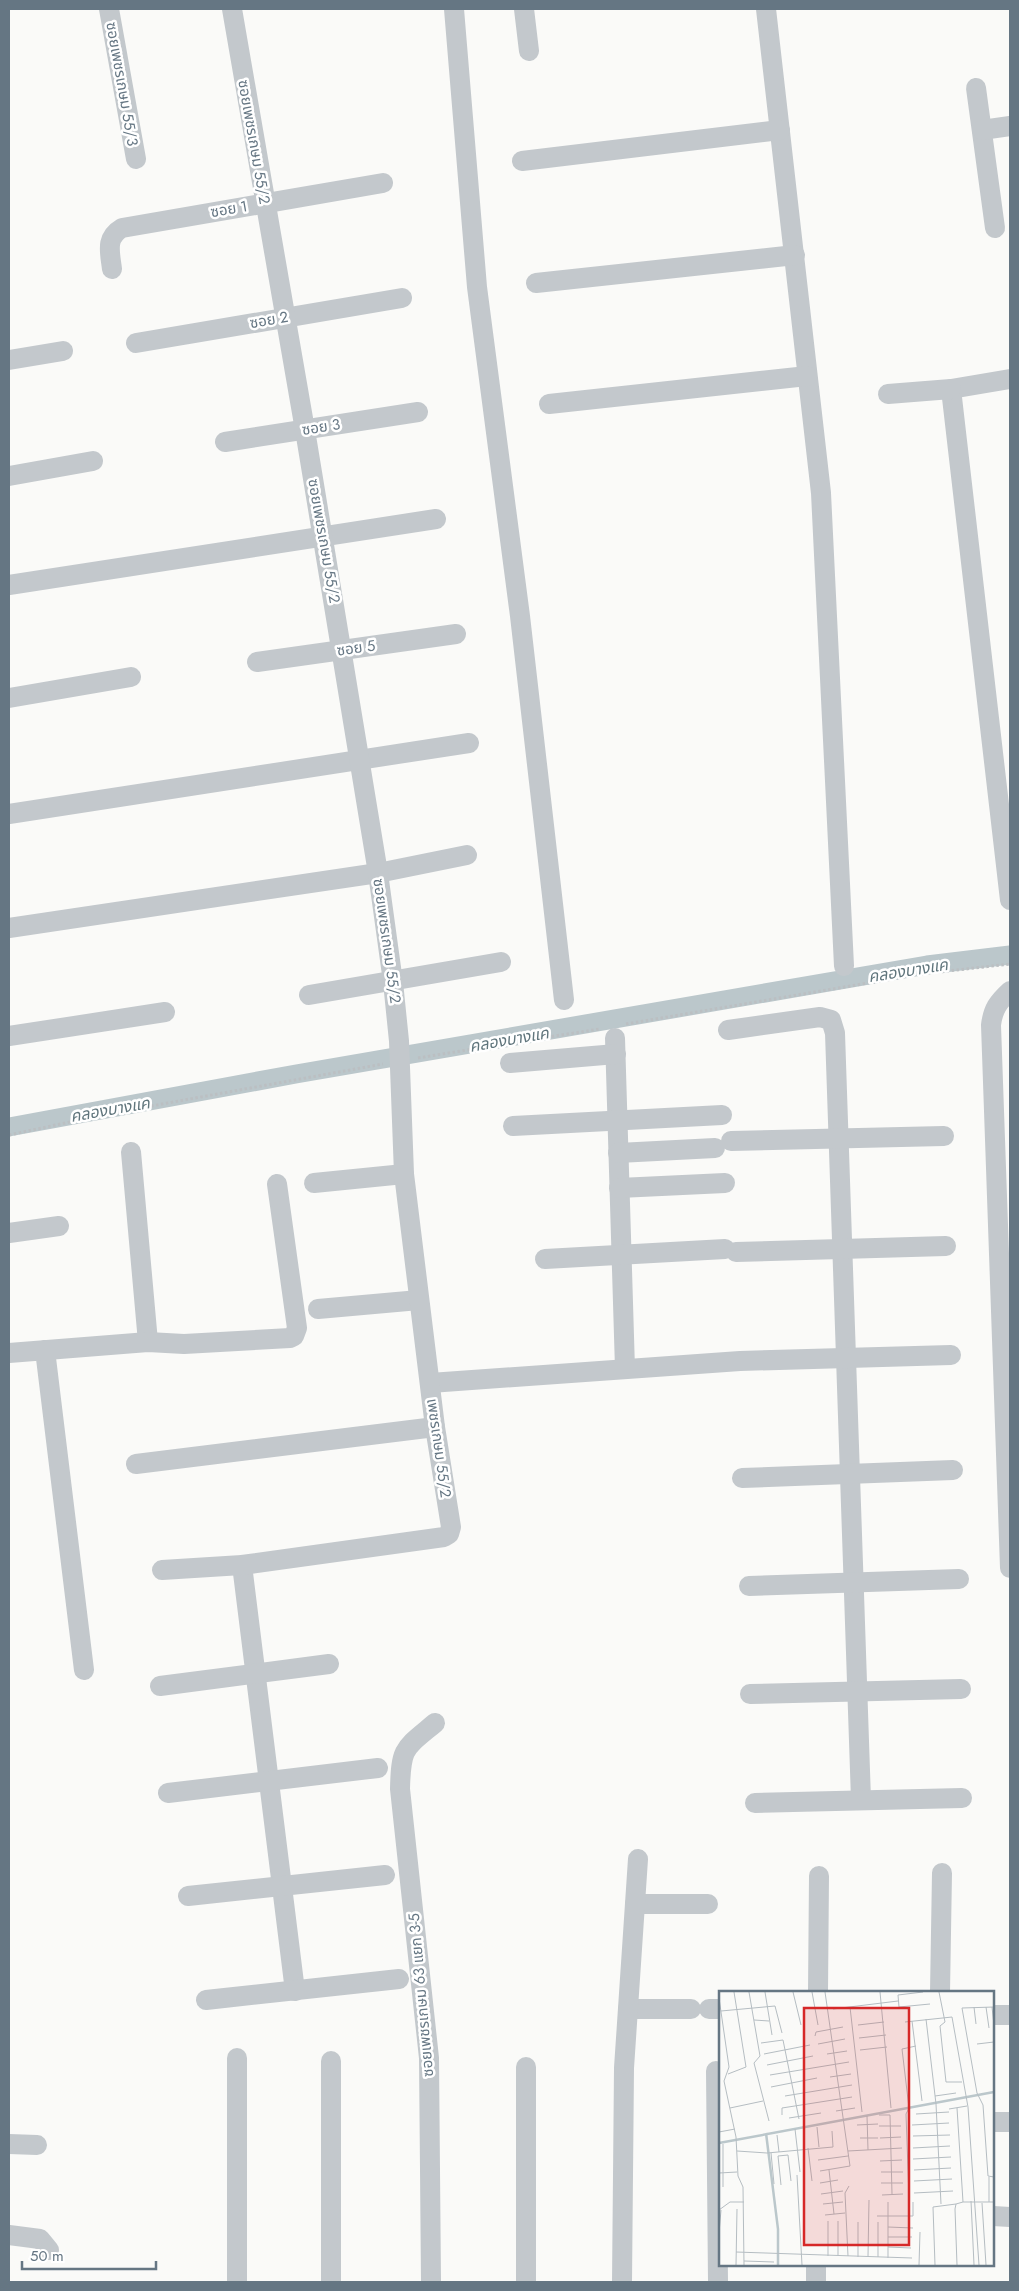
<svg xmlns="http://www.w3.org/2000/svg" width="1019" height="2291" viewBox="0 0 1019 2291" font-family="Jost,'Noto Sans Thai',sans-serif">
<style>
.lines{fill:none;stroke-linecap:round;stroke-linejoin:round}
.canal{stroke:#bbc7cb;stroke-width:19}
.path{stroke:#bbbfc2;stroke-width:3;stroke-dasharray:2.5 2.5;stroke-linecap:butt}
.minor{stroke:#c3c8cc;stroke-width:20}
.labels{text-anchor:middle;stroke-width:5;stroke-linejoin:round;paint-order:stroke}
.street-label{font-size:15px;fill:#657683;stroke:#fff}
.water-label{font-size:16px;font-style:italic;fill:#60757c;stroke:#fff}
.inset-river{fill:none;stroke:#bbc7cb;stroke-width:2.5}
.inset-road{fill:none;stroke:#b5bdc2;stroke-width:1}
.view{fill:#d62828;fill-opacity:0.15;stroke:#d62828;stroke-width:2.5}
.inset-edge{fill:none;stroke:#657683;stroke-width:2.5}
</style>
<rect width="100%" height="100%" fill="#fafaf8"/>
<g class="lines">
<polyline class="canal" points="9,1127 296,1074 927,965 1010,955"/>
<g class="path">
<polyline points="626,1024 921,974 1010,964"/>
<polyline points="522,1041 600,1029"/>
<polyline points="418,1058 504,1044"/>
<polyline points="9,1135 107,1114 383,1064"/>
</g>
<g class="minor">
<polyline points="109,9 136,159"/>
<polyline points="454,9 477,287 520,616 564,1000"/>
<polyline points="524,9 529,51"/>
<polyline points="766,9 821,493 844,966"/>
<polyline points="976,88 995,228"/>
<polyline points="982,130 1010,126"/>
<polyline points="522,161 780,130"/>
<path d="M112 269C110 252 105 238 122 228L383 183"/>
<polyline points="536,283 795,255"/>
<polyline points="136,343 402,298"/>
<polyline points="9,360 63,351"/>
<polyline points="1010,379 951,389 1010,900"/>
<polyline points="888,394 951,389"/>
<polyline points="549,404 807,376"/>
<polyline points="225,442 418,412"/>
<polyline points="9,476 93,461"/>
<polyline points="9,585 436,519"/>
<polyline points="257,662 456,634"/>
<polyline points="9,698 131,677"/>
<polyline points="9,814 469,743"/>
<polyline points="9,928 378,873 467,855"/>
<path d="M1010 991C998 1002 993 1009 991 1025L1010 1568"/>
<polyline points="309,995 501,962"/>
<polyline points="728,1030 820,1017 831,1020 835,1033 861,1800"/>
<polyline points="9,1036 165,1012"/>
<polyline points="615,1038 625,1369"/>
<polyline points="510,1063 616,1054"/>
<polyline points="513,1126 722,1115"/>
<polyline points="731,1141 944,1136"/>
<polyline points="131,1152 148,1342"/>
<polyline points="618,1153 715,1148"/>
<polyline points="314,1183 404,1174"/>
<polyline points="619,1188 725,1183"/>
<polyline points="9,1233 59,1226"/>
<polyline points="736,1252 946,1246"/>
<polyline points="545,1259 725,1249"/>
<polyline points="318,1309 419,1300"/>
<polyline points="45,1350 84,1670"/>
<polyline points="9,1353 148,1342 184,1344 290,1338 294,1336 297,1328 277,1184"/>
<polyline points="430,1383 740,1361 951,1355"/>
<polyline points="136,1464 435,1427"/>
<polyline points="742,1478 953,1470"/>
<polyline points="242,1565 295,1991"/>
<polyline points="162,1570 242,1565 444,1537 449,1534 451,1527 435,1427 404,1174 399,1041 393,982 378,873 305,430 232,9"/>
<polyline points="749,1586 959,1579"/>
<polyline points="160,1686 329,1664"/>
<polyline points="750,1694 961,1689"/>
<polyline points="168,1793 378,1768"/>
<polyline points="755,1803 962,1798"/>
<polyline points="188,1896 385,1875"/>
<polyline points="635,1904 708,1904"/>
<polyline points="818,1992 819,1876"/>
<polyline points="940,1992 942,1873"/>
<polyline points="206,2000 399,1979"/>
<polyline points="628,2009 691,2009"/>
<polyline points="709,2009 720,2009"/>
<polyline points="993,2015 1010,2015"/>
<polyline points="237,2058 237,2282"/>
<polyline points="331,2061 331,2282"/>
<polyline points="716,2071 718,2282"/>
<polyline points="993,2122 1010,2122"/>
<polyline points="9,2144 37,2145"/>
<polyline points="993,2216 1010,2217"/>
<polyline points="9,2235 40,2239 49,2250"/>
<path d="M431 2282 429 2058 400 1789C401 1747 404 1749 435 1723"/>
<polyline points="526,2282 526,2067"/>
<polyline points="622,2282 624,2068 638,1859"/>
<polyline points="816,2282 816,2265"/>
</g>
</g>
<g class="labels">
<g class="street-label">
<text transform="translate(122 84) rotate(80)" y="5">ซอยเพชรเกษม 55/3</text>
<text transform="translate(254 142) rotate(80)" y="5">ซอยเพชรเกษม 55/2</text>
<text transform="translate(229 209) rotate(-10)" y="5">ซอย 1</text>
<text transform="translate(269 320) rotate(-10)" y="5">ซอย 2</text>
<text transform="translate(321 427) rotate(-9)" y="5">ซอย 3</text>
<text transform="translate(324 541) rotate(80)" y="5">ซอยเพชรเกษม 55/2</text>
<text transform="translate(356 648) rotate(-8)" y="5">ซอย 5</text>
<text transform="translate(387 941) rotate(82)" y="5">ซอยเพชรเกษม 55/2</text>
<text transform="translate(439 1448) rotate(82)" y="5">เพชรเกษม 55/2</text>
<text transform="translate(421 1995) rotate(-95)" y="5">ซอยเพชรเกษม 63 แยก 3-5</text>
</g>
<g class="water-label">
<text transform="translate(908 970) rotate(-9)" y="6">คลองบางแค</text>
<text transform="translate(509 1039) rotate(-10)" y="6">คลองบางแค</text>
<text transform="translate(110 1109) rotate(-10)" y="6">คลองบางแค</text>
</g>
</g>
<g transform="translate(719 1991)">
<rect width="275" height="275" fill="#fafaf8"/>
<path class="inset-river" d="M47 142 59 238V274M0 152 275 101"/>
<path class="inset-road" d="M30 1 41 65 35 72 50 130M46 1 53 44M74 1 82 34M93 1 99 34M161 1 172 117M204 1 179 4 180 16 211 13M220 1 226 31 221 35 227 91H243M0 7 10 76 5 90 17 146 19 185 24 196 25 274M131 16 143 121M255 16 257 33M267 16 270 37M273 16 275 34M275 16 243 17 258 102 264 114 269 185 275 186M114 18 179 10M2 20 56 15 63 42M207 28 217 113 222 213M35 29 50 30M193 30 203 110M186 31 233 26 249 116 260 274M139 34 165 31M96 45 97 41 124 36M140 47 167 44M42 52 64 49 80 128M99 53 126 48M258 53 275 51M141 59 168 56M45 63 91 54M108 63 128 60M48 74 94 65M9 83 27 76 15 1M51 84 130 71M111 86 132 83M52 96 98 87M66 105 133 94M216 105 237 102M11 117 44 110M238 117 244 211H275M230 118 248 115M117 120 136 117M197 123 230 121M63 124V117L133 106M160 124H171L173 203M148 125 149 159M70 127 102 122M138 134 159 133M193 134 230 132M160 135H182M98 136 100 156M76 138 81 181M0 141 16 138M58 144 60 161M194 145 231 144M141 147H159M161 147 182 146M4 153V196M89 157 93 190M194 157 231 155M18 160 48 162 114 156 113 140M129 160 183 157M52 162 55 193M194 168 232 166M99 169 129 165M161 170 183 169M110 179 115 223M195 179 232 177M101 180 131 175 106 1M162 181H184M0 182 18 181M78 184 83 274M270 186V211M195 190 233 188M101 192 119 189M162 192H184M62 194 59 165 69 164 72 190M195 202 234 200M102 203 124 200M163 204 184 203M190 207 187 123 190 117 183 58 197 55M252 210 255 274M263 212 267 274M104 213 124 211M0 219 11 211H25M106 224 126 222M158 225H194V211M109 230V265M119 230V265M159 231V266M169 236 194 237M0 242 2 219M169 246H193M169 256 192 257M17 261 193 267M129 265 126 202 130 195M149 265 150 209M139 266V231M169 267V211M25 270 55 271M17 274 18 218M200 274 201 241M216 274 214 216 237 213M238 274 236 218 237 213 244 211"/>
<path class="view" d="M85 17H190V254H85Z"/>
<rect width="275" height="275" class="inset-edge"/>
</g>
<rect width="1019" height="2291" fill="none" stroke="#657683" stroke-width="20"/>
<path d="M22 2261v8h134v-8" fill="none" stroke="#657683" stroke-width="2.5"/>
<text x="30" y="2261" font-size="15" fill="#657683" stroke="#ffffff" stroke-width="4" paint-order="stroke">50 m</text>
</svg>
